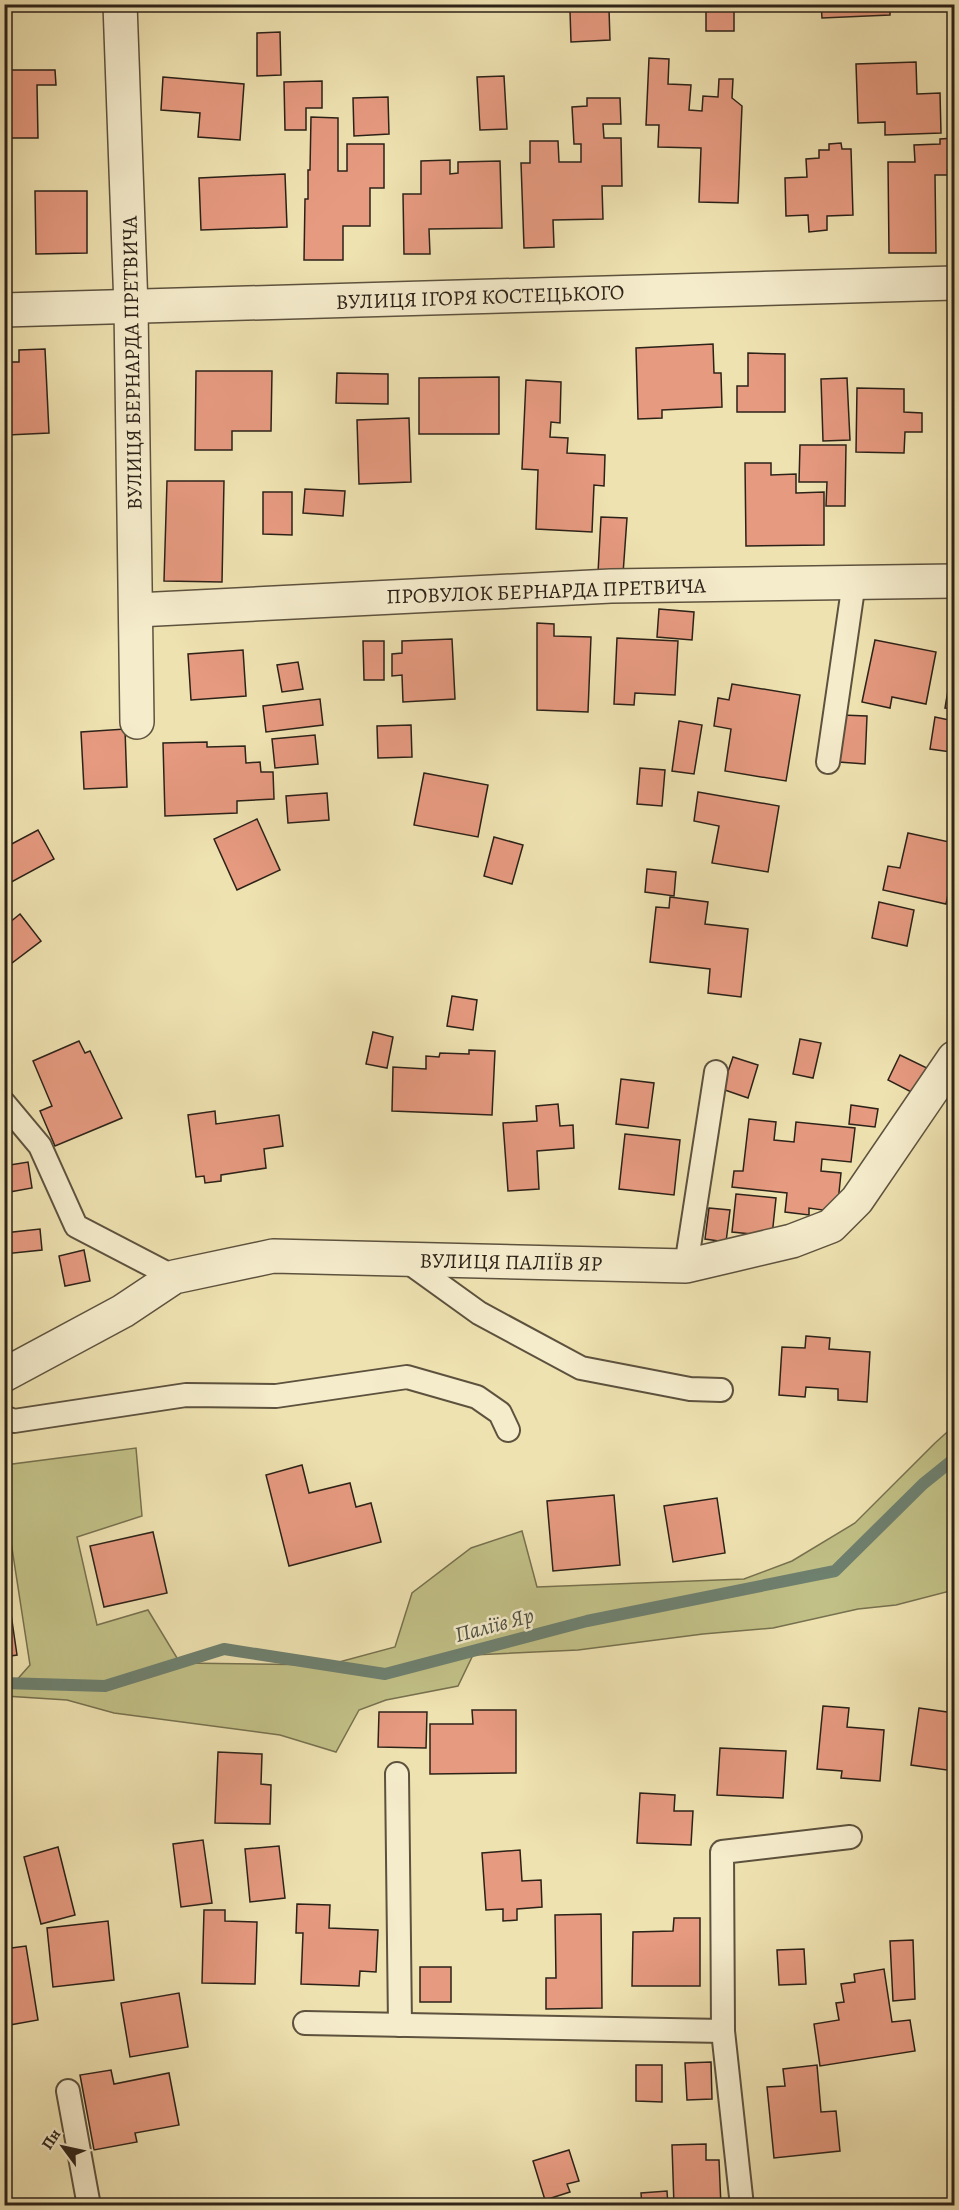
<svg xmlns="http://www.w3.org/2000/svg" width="959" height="2210" viewBox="0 0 959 2210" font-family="Alegreya,serif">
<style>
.green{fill:#c1c086;stroke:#76714f;stroke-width:1.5}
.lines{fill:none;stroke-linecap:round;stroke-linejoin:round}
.stream{stroke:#6e806f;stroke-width:12}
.building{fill:#e69a80;stroke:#2c2218;stroke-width:1.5}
.lane-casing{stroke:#5d523e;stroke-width:26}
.street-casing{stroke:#5d523e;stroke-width:36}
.lane{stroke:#f5eccc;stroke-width:22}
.street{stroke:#f5eccc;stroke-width:33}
.labels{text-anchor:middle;stroke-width:5;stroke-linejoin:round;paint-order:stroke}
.street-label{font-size:21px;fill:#2c2218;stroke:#f5eccc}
.water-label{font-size:22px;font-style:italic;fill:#4d5144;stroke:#f5eccc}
</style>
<rect width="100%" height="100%" fill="#efe2b1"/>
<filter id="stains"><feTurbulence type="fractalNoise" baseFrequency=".00333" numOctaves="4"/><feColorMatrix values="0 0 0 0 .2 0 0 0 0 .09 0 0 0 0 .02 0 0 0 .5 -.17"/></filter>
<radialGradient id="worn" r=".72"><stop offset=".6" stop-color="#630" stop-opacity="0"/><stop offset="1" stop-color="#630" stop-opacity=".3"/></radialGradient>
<polygon class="green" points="954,1426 954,1590 896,1605 858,1609 773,1628 703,1634 578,1650 473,1655 458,1686 386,1700 359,1710 336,1752 280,1735 114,1713 67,1700 5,1696 5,1683 14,1683 30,1665 5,1503 5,1465 136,1448 142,1516 77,1537 97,1625 148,1610 180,1663 328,1665 395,1647 412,1593 471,1548 522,1531 537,1587 744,1579 792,1561 855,1523 935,1443"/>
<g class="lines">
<polyline class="stream" points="4,1683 105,1686 224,1649 385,1674 587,1621 835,1571 923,1484 954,1459"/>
</g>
<g class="building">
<rect x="706" y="4" width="28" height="27"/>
<polygon points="821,4 890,4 890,15 822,18"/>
<polygon points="609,9 610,40 571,42 570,11"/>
<polygon points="280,32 281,75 257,76 257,33"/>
<polygon points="649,58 669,59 668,84 691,85 689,110 702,111 703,96 718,97 719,79 733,79 732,98 742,106 738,203 699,202 701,148 658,147 659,125 646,125"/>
<polygon points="916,62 917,94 940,93 941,133 885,135 885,122 858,123 856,64"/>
<polygon points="4,70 55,70 56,85 37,85 38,138 4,138"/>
<polygon points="504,76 507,129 480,130 477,77"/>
<polygon points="163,77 244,84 240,140 198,137 200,113 161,110"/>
<polygon points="322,81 322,108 306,108 306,130 285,130 284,82"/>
<polygon points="388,97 389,134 354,136 353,98"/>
<polygon points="587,98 620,98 621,124 603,124 604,138 621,138 622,186 602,186 603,219 553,220 554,247 524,248 521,163 530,163 530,141 558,141 559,162 581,162 581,144 574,144 572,107 587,106"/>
<polygon points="311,117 338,118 338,171 347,171 347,144 384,144 384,188 370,188 370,226 343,226 343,260 304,260 305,199 308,199 308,170 310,170"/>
<polygon points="954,138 954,175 935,175 936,253 889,253 888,162 915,162 914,145 940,144 940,139"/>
<polygon points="841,143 842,149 851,149 853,215 827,216 827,230 809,232 808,215 786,216 785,178 807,177 806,159 819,158 819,150 829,150 829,144"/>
<polygon points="450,160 450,174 458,173 458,162 500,161 502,228 429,229 430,254 404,254 403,194 421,194 421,161"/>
<polygon points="285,174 287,227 201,230 199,178"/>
<polygon points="35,191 87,191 87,253 36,254"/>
<polygon points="713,344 714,373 721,373 722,407 662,410 662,418 638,419 636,348"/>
<polygon points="45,349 49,433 8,435 7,415 4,415 4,362 19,362 19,350"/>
<polygon points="748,353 785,354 785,412 737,412 737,386 748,386"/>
<polygon points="196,371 272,371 271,431 232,431 232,450 195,450"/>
<polygon points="337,373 388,374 388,404 336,403"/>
<polygon points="499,377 499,434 419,434 419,378"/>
<polygon points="847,378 850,440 823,441 821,379"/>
<polygon points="526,380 561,382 560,423 551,422 550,437 568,438 567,453 605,455 604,486 594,485 592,532 536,529 538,470 522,469"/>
<polygon points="857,388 904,389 904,412 922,413 922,432 905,432 904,453 856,452"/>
<polygon points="409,418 411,482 359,484 357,420"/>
<polygon points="800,445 846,445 845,506 826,506 827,482 799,482"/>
<polygon points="745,463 771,463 771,475 796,474 796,493 824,492 824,545 746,546"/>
<polygon points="167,481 224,481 222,582 164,581"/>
<polygon points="305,489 345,491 343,516 303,513"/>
<polygon points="263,492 292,492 292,535 263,534"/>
<polygon points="601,517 627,518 623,574 598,573"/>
<polygon points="659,609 694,612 692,640 657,637"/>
<polygon points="537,623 554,624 554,636 591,637 588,712 537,710"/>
<polygon points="617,638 678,641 675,695 635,693 634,705 614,704"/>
<polygon points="452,639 455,699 403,702 402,675 392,676 392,654 402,653 402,641"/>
<polygon points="875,640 936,652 926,704 892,697 890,708 862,702"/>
<polygon points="363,641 384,641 384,680 364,680"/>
<polygon points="243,650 246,696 191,700 188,654"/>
<polygon points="954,654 954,709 945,708"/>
<polygon points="298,662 303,689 282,692 277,665"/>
<polygon points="732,684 800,695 786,781 725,771 731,729 714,726 718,698 729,700"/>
<polygon points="320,699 323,725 266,732 263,706"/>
<polygon points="841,715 867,716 865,764 839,762"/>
<polygon points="935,717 954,721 954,741 951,752 930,749"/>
<polygon points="679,721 702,725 694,774 672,771"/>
<polygon points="411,725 412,757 378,758 377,726"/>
<polygon points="125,729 127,787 84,789 81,732"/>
<polygon points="315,735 318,764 275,768 272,739"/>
<polygon points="207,742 207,747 245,746 246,763 260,762 261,772 273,772 274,799 237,801 237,813 165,816 163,743"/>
<polygon points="640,768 665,770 662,806 637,804"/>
<polygon points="424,773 488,785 478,837 414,825"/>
<polygon points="698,792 779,806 768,872 712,863 719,826 694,821"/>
<polygon points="327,793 329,820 288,823 286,796"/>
<polygon points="257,819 280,870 237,890 214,839"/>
<polygon points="38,830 54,859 4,886 4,848"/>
<polygon points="908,833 954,843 954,866 946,904 883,890 888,866 900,868"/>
<polygon points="494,837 523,845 512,884 484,876"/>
<polygon points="647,869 676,872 674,896 645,892"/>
<polygon points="670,897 708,902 705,924 748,929 741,997 708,993 710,969 650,962 656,907 669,908"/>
<polygon points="879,902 914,910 907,946 872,938"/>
<polygon points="20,914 41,941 4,969 4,927"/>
<polygon points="452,996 477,1000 473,1030 447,1026"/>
<polygon points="373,1032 393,1037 387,1068 366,1064"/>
<polygon points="800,1039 821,1043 813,1078 793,1074"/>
<polygon points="79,1041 85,1053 90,1051 122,1118 55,1146 40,1111 52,1106 33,1061"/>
<polygon points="469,1050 495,1051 492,1115 392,1111 393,1067 426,1069 426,1056 439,1057 440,1053 469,1054"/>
<polygon points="900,1055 929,1069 917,1095 888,1080"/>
<polygon points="733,1057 758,1065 748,1098 722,1089"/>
<polygon points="621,1079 654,1083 648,1128 616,1124"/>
<polygon points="558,1104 560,1126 573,1125 574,1148 537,1151 539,1189 508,1191 503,1123 537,1121 536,1106"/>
<polygon points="851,1105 878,1109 875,1127 849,1124"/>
<polygon points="954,1109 954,1129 948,1112"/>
<polygon points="215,1111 216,1124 279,1115 283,1146 264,1149 266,1168 221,1175 221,1181 205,1183 204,1176 196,1177 188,1115"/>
<polygon points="749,1119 776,1122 774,1140 794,1142 796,1122 855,1128 851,1162 822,1159 821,1171 841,1173 837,1212 809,1208 809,1215 785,1212 787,1193 732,1187 734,1171 743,1171"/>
<polygon points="625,1134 680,1140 674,1195 619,1189"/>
<polygon points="28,1162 32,1188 4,1193 4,1166"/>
<polygon points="736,1194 776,1198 772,1236 732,1232"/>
<polygon points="709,1208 730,1210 726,1242 705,1239"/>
<polygon points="40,1229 42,1250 4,1254 4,1233"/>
<polygon points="84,1250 90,1281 65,1286 59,1256"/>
<polygon points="806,1336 830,1338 829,1349 870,1352 867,1402 838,1400 838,1389 806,1387 805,1397 779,1395 782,1347 805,1348"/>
<polygon points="302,1465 309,1493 350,1483 356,1507 371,1503 381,1542 289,1566 266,1475"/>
<polygon points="614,1495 620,1565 553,1571 547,1501"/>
<polygon points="717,1498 725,1553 673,1562 664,1506"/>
<polygon points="153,1532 167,1593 104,1607 90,1546"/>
<polygon points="4,1614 11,1614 17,1655 4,1657"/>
<polygon points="823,1706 849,1708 847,1727 884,1730 880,1781 841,1778 842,1771 817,1769"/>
<polygon points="919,1708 954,1713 954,1771 911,1765"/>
<polygon points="472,1710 516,1710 516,1773 430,1774 430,1724 473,1724"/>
<polygon points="379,1712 427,1712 426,1748 378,1747"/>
<polygon points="720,1748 786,1751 783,1798 717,1795"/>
<polygon points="218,1752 262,1754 261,1784 271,1785 270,1824 215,1823"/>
<polygon points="640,1793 675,1795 674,1811 693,1811 691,1845 637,1843"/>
<polygon points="203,1840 212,1903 181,1907 173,1844"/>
<polygon points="279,1846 285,1898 250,1902 245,1849"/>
<polygon points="58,1847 75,1915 41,1924 24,1857"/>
<polygon points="520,1850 522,1881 541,1880 542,1907 517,1909 517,1920 503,1921 503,1909 486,1910 482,1853"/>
<polygon points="297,1904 330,1905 329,1928 378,1930 376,1972 360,1971 359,1986 301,1984 303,1933 296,1933"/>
<polygon points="204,1910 225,1910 225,1921 257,1922 255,1984 202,1983"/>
<polygon points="601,1914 602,2008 546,2009 546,1978 556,1978 555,1915"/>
<polygon points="674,1918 700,1918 700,1986 632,1986 633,1932 673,1931"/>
<polygon points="108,1921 114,1980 53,1987 47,1928"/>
<polygon points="913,1940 915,1999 893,2001 890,1941"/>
<polygon points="26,1946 38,2020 4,2026 4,1949"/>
<polygon points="804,1949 806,1984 779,1985 777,1950"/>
<rect x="420" y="1967" width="31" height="35"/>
<polygon points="884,1969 892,2022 910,2020 915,2051 820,2066 814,2024 839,2020 836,2003 844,2002 841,1984 855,1982 854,1974"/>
<polygon points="179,1993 188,2047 130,2057 121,2003"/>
<polygon points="711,2062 712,2099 687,2100 685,2063"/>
<polygon points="636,2065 662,2065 662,2102 636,2101"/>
<polygon points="817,2065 821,2112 836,2111 840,2151 774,2158 767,2087 785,2086 783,2069"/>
<polygon points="111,2070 114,2084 169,2073 179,2125 135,2133 137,2142 94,2150 80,2075"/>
<polygon points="706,2144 706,2160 719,2160 721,2206 674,2206 672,2145"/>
<polygon points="569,2150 579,2181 567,2184 570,2192 545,2200 533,2161"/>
<polygon points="667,2191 668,2206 642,2206 641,2193"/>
</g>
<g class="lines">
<g class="lane-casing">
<g id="lane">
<polyline points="828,762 854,582"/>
<polyline points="4,1103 40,1146 76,1226 174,1277"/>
<polyline points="404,1259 479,1313 581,1368 690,1389 721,1390"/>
<polyline points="686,1266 716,1072"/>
<polyline points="4,1417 14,1421 186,1395 276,1396 407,1377 477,1397 500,1413 508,1430"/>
<polyline points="397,1774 400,2025"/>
<polyline points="305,2023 723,2031"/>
<polyline points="68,2091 89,2206"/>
<polyline points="742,2206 723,2031 722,1852 850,1837"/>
</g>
</g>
<g class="street-casing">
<g id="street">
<polyline points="120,4 131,307 137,722"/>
<polyline points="4,310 954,283"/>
<polyline points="137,610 611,586 954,581"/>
<polyline points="4,1375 123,1311 174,1277 273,1256 686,1266 792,1241 831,1226 857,1200 954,1058"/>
</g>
</g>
<use href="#lane" class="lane"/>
<use href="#street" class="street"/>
</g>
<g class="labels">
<g class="street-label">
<text transform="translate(480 297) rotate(-2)" y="7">ВУЛИЦЯ ІГОРЯ КОСТЕЦЬКОГО</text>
<text transform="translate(132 363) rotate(-91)" y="7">ВУЛИЦЯ БЕРНАРДА ПРЕТВИЧА</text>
<text transform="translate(546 591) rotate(-2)" y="7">ПРОВУЛОК БЕРНАРДА ПРЕТВИЧА</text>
<text transform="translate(511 1262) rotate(1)" y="7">ВУЛИЦЯ ПАЛІЇВ ЯР</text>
</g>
<g class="water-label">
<text transform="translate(494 1624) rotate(-15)" y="8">Паліїв Яр</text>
</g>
</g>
<rect width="959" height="2210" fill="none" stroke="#efe2b1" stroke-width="24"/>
<rect x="6" y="6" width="947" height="2198" fill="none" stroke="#2c2218" stroke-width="3"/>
<rect x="12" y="12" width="935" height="2186" fill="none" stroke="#2c2218" stroke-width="1.5"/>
<g transform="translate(63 2147) rotate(303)" stroke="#f5eccc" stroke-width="4.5" paint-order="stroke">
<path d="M0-4.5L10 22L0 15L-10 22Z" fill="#2c2218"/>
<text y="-9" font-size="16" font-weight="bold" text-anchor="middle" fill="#2c2218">Пн</text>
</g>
<rect width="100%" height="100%" filter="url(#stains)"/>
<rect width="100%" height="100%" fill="url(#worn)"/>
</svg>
